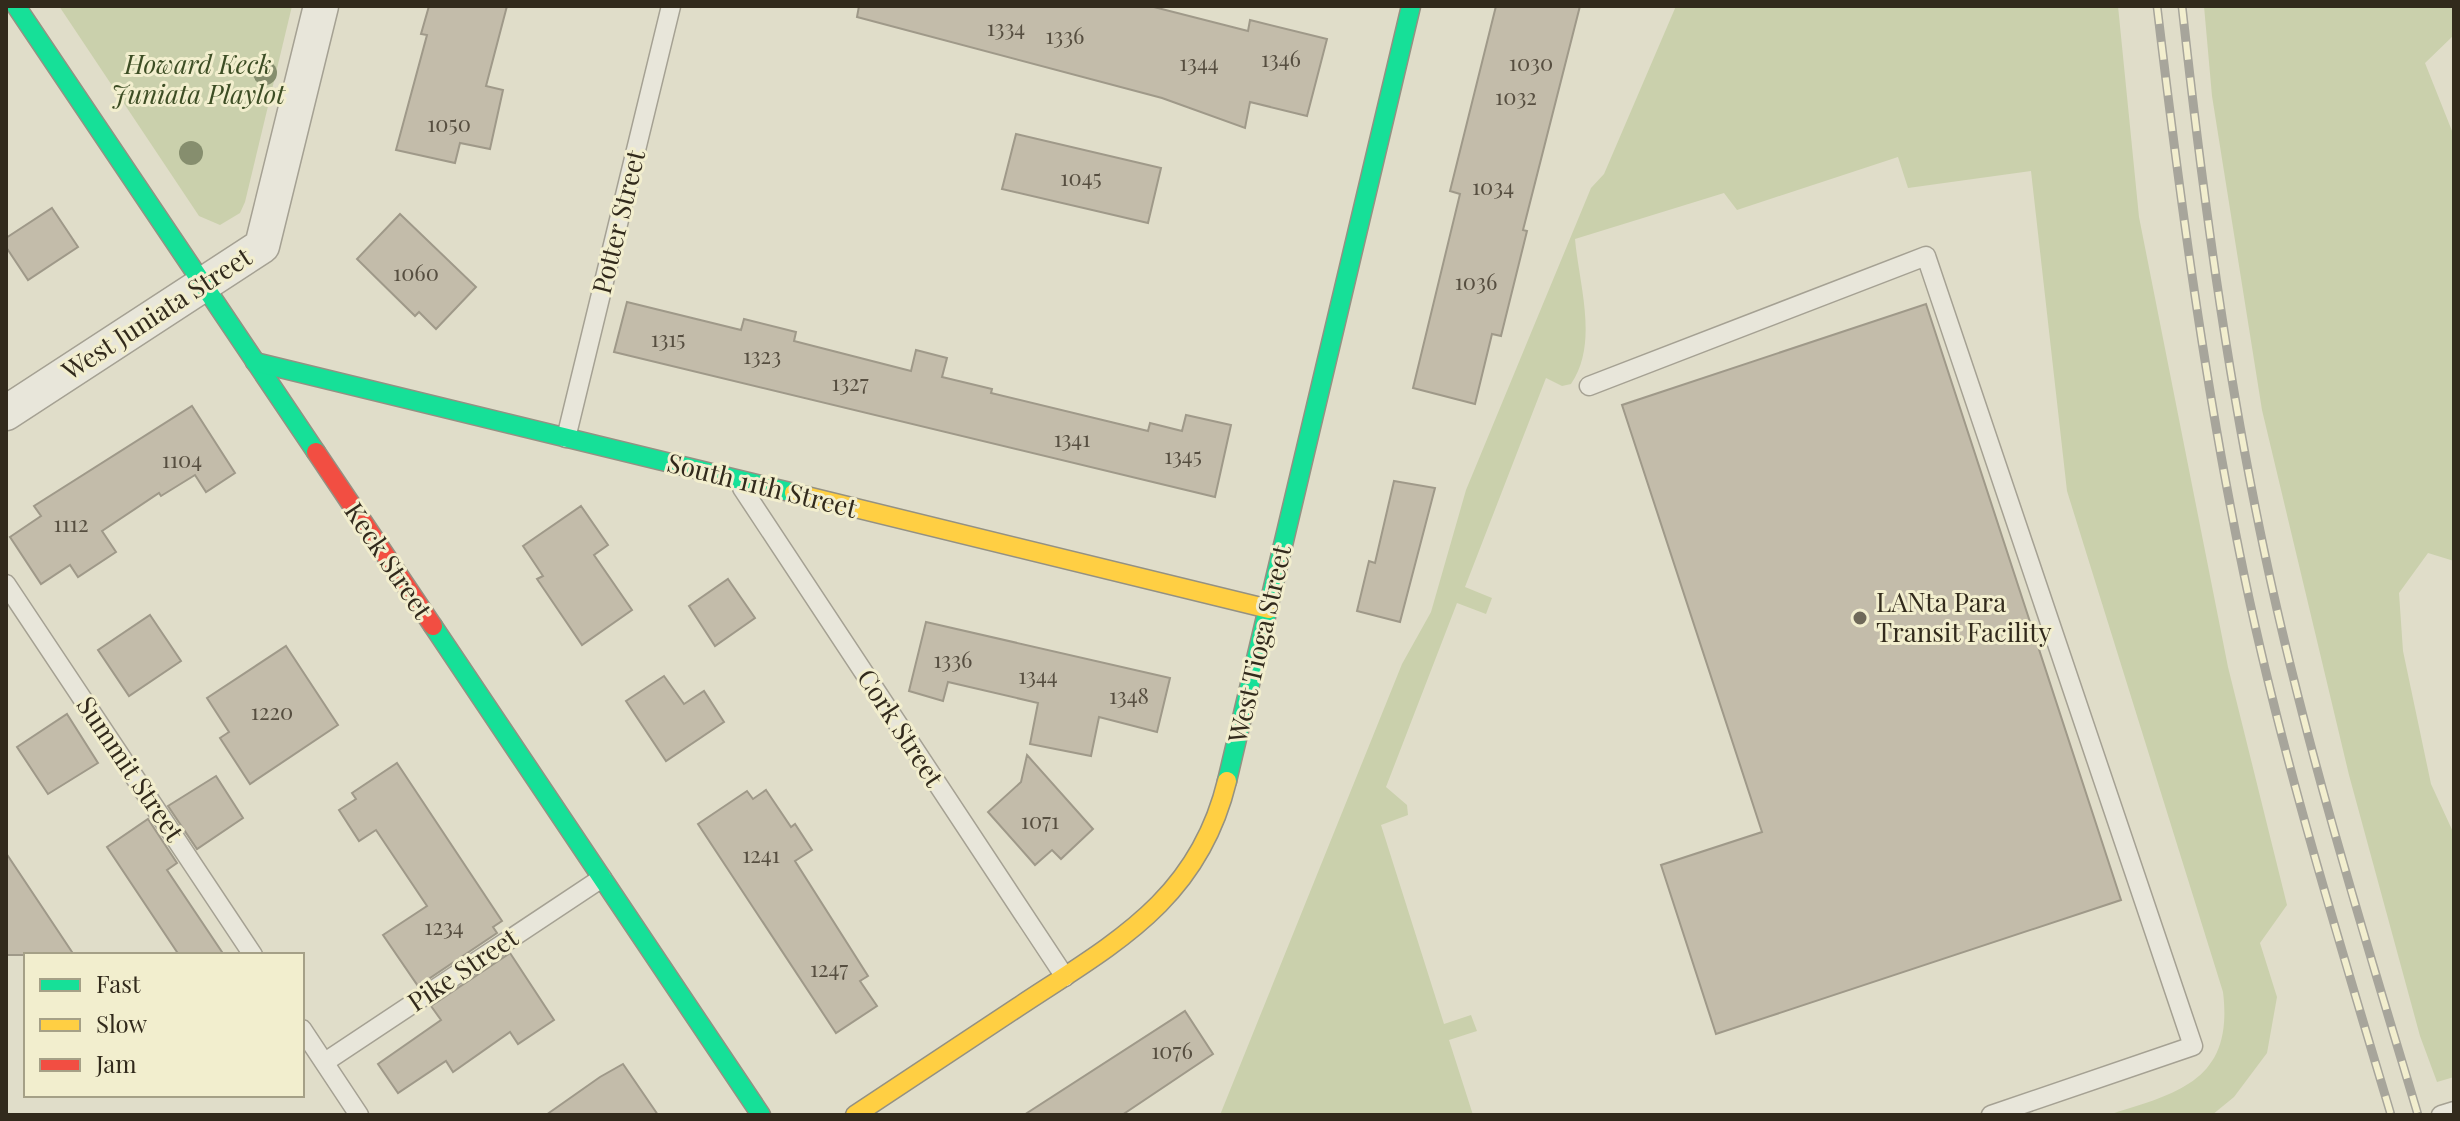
<svg xmlns="http://www.w3.org/2000/svg" width="2460" height="1121" viewBox="0 0 2460 1121" font-family="'Playfair Display',serif">
<style>
.green{fill:#cad0ac}
.building{fill:#c3bcaa;stroke:#9f9989;stroke-width:2}
.lines{fill:none;stroke-linecap:round;stroke-linejoin:round}
.lane-casing{stroke:#a5a193;stroke-width:21}
.street-casing{stroke:#a5a193;stroke-width:37}
.fast-casing{stroke:#949183;stroke-width:21}
.slow-casing{stroke:#949183;stroke-width:21}
.jam-casing{stroke:#949183;stroke-width:21}
.lane{stroke:#e8e6da;stroke-width:18}
.street{stroke:#e8e6da;stroke-width:34}
.fast{stroke:#16e098;stroke-width:18}
.slow{stroke:#ffcf43;stroke-width:18}
.jam{stroke:#f24e42;stroke-width:18}
.rail-casing{stroke:#a7a59b;stroke-width:9}
.rail{stroke:#f2eece;stroke-width:6;stroke-dasharray:18;stroke-linecap:butt}
.tree{fill:#868e6e}
.poi-dot{fill:#6f6959;stroke:#f2eece;stroke-width:3}
.labels{text-anchor:middle;stroke-width:6;stroke-linejoin:round;paint-order:stroke}
.number-label{font-size:22px;fill:#564e40}
.park-label{font-size:26px;font-style:italic;fill:#3c4d24;stroke:#f2eece}
.street-label{font-size:26px;fill:#322a1c;stroke:#f2eece}
.poi-label{font-size:26px;fill:#322a1c;stroke:#f2eece;text-anchor:start}
</style>
<rect width="100%" height="100%" fill="#e0ddc9"/>
<g class="green">
<polygon points="59,6 292,6 245,202 240,213 220,225 199,216"/>
<path d="M1676 6H2118L2139 217 2228 667 2287 905 2260 943 2277 997 2267 1053 2234 1097 2212 1115H2108C2178 1093 2234 1081 2223 992L2067 491 2031 171 1908 188 1898 157 1737 210 1724 193 1575 239C1579 285 1599 343 1571 384L1562 386 1546 378 1465 587 1492 598 1486 614 1457 603 1386 787 1407 805 1408 815 1381 825 1444 1024 1471 1015 1477 1031 1449 1040 1473 1115H1220L1402 664 1431 612 1466 490 1591 188 1604 174Z"/>
<polygon points="2204,6 2454,6 2454,35 2425,63 2454,136 2454,561 2428,553 2399,593 2403,651 2431,784 2454,834 2454,1077 2437,1082 2420,1036 2349,775 2262,410 2212,96"/>
</g>
<g class="building">
<polygon points="429,6 507,6 486,86 503,90 490,149 460,143 455,163 396,150 427,35 421,34"/>
<polygon points="859,6 1150,6 1248,31 1250,20 1327,39 1307,116 1250,102 1245,128 1162,98 857,17"/>
<polygon points="1496,6 1580,6 1523,230 1527,231 1501,336 1492,334 1475,404 1413,388 1460,194 1450,191"/>
<polygon points="1016,134 1161,168 1148,223 1002,189"/>
<polygon points="52,208 78,247 28,280 6,247 6,238"/>
<polygon points="400,214 476,287 436,329 419,312 415,316 357,259"/>
<polygon points="627,302 741,330 744,319 796,332 794,341 911,371 916,350 947,358 942,377 992,389 991,393 1148,431 1150,423 1182,431 1186,415 1231,425 1215,497 614,352"/>
<polygon points="1926,304 2121,900 1716,1034 1661,865 1762,832 1622,405"/>
<polygon points="192,406 235,473 206,492 195,475 161,496 159,493 102,531 116,552 78,577 70,565 41,584 10,537 41,516 34,506"/>
<polygon points="1394,481 1435,488 1400,622 1357,611 1369,561 1375,563"/>
<polygon points="581,506 608,545 594,555 632,610 582,645 537,579 543,576 523,546"/>
<polygon points="728,579 755,618 715,646 689,606"/>
<polygon points="150,615 181,661 129,696 98,650"/>
<polygon points="926,622 1170,678 1157,732 1099,717 1091,756 1030,744 1038,703 948,682 943,701 909,691"/>
<polygon points="286,646 338,725 250,784 220,738 229,732 207,698"/>
<polygon points="664,676 684,704 704,691 724,722 666,761 626,701"/>
<polygon points="67,714 98,763 48,794 17,747"/>
<polygon points="1027,755 1093,829 1061,859 1052,850 1035,865 988,812 1021,782"/>
<polygon points="397,763 502,921 493,927 497,933 418,986 383,935 427,906 376,830 359,841 339,810 356,799 352,793"/>
<polygon points="216,776 243,818 197,849 168,806"/>
<polygon points="766,790 791,827 795,824 812,850 795,861 868,976 860,981 877,1006 836,1033 698,824 747,791 753,799"/>
<polygon points="148,819 177,863 167,870 224,955 179,955 107,847"/>
<polygon points="6,853 74,955 6,955"/>
<polygon points="510,953 554,1020 518,1044 510,1032 453,1072 446,1061 398,1093 378,1064 441,1020 431,1006"/>
<polygon points="1185,1011 1213,1054 1122,1115 1024,1115"/>
<polygon points="623,1064 658,1115 546,1115 600,1077"/>
</g>
<g class="lines">
<g class="lane-casing">
<g id="lane">
<polyline points="1589,386 1926,256 2193,1046 1991,1115"/>
<polyline points="566,438 671,6"/>
<polyline points="742,488 1065,977"/>
<polyline points="6,584 253,955"/>
<polyline points="302,1029 359,1115"/>
<polyline points="325,1062 602,878"/>
<polyline points="2441,1115 2454,1111"/>
</g>
</g>
<g class="street-casing">
<polyline id="street" points="6,413 262,246 321,6"/>
</g>
<g class="fast-casing">
<g id="fast">
<polyline points="16,6 316,452"/>
<polyline points="255,362 794,493"/>
<polyline points="433,626 761,1115"/>
<polyline points="1227,781 1411,6"/>
</g>
</g>
<g class="slow-casing">
<g id="slow">
<polyline points="794,493 1269,609"/>
<path d="M855 1115C909 1079 964 1043 1018 1007 1113 944 1198 901 1227 781"/>
</g>
</g>
<g class="jam-casing">
<polyline id="jam" points="316,452 433,626"/>
</g>
<use href="#lane" class="lane"/>
<use href="#street" class="street"/>
<use href="#fast" class="fast"/>
<use href="#slow" class="slow"/>
<use href="#jam" class="jam"/>
<g class="rail-casing">
<g id="rail">
<path d="M2157 6C2179 190 2203 373 2240 555 2278 745 2336 930 2391 1115"/>
<path d="M2182 6C2202 188 2226 370 2264 550 2304 741 2362 928 2418 1115"/>
</g>
</g>
<use href="#rail" class="rail"/>
</g>
<g class="tree">
<circle cx="265" cy="73" r="12"/>
<circle cx="191" cy="153" r="12"/>
</g>
<circle class="poi-dot" cx="1860" cy="618" r="8"/>
<g class="labels">
<g class="number-label">
<text x="1006" y="36">1334</text>
<text x="1065" y="44">1336</text>
<text x="1281" y="67">1346</text>
<text x="1199" y="71">1344</text>
<text x="1531" y="71">1030</text>
<text x="1516" y="105">1032</text>
<text x="449" y="132">1050</text>
<text x="1081" y="186">1045</text>
<text x="1493" y="195">1034</text>
<text x="416" y="281">1060</text>
<text x="1476" y="290">1036</text>
<text x="668" y="347">1315</text>
<text x="762" y="364">1323</text>
<text x="850" y="391">1327</text>
<text x="1072" y="447">1341</text>
<text x="1183" y="464">1345</text>
<text x="182" y="468">1104</text>
<text x="71" y="532">1112</text>
<text x="953" y="668">1336</text>
<text x="1038" y="684">1344</text>
<text x="1129" y="704">1348</text>
<text x="272" y="720">1220</text>
<text x="1040" y="829">1071</text>
<text x="761" y="863">1241</text>
<text x="444" y="935">1234</text>
<text x="829" y="977">1247</text>
<text x="1172" y="1059">1076</text>
</g>
<g class="park-label">
<text x="198" y="74">Howard Keck<tspan x="198" dy="30">Juniata Playlot</tspan></text>
</g>
<g class="street-label">
<text transform="translate(619 222) rotate(-76)" y="9">Potter Street</text>
<text transform="translate(157 314) rotate(-33)" y="9">West Juniata Street</text>
<text transform="translate(762 486) rotate(14)" y="9">South 11th Street</text>
<text transform="translate(388 561) rotate(56)" y="9">Keck Street</text>
<text transform="translate(1260 644) rotate(-77)" y="9">West Tioga Street</text>
<text transform="translate(900 728) rotate(57)" y="9">Cork Street</text>
<text transform="translate(130 769) rotate(56)" y="9">Summit Street</text>
<text transform="translate(463 970) rotate(-34)" y="9">Pike Street</text>
</g>
<g class="poi-label">
<text x="1876" y="612">LANta Para<tspan x="1876" dy="30">Transit Facility</tspan></text>
</g>
</g>
<rect width="2460" height="1121" fill="none" stroke="#322a1c" stroke-width="16"/>
<rect x="24" y="953" width="280" height="144" fill="#f2eece" stroke="#a5a087" stroke-width="2"/>
<rect x="40" y="979" width="40" height="12" fill="#16e098" stroke="#a5a087" stroke-width="2"/>
<text x="96" y="993" font-size="24" fill="#322a1c">Fast</text>
<rect x="40" y="1019" width="40" height="12" fill="#ffcf43" stroke="#a5a087" stroke-width="2"/>
<text x="96" y="1033" font-size="24" fill="#322a1c">Slow</text>
<rect x="40" y="1059" width="40" height="12" fill="#f24e42" stroke="#a5a087" stroke-width="2"/>
<text x="96" y="1073" font-size="24" fill="#322a1c">Jam</text>
</svg>
